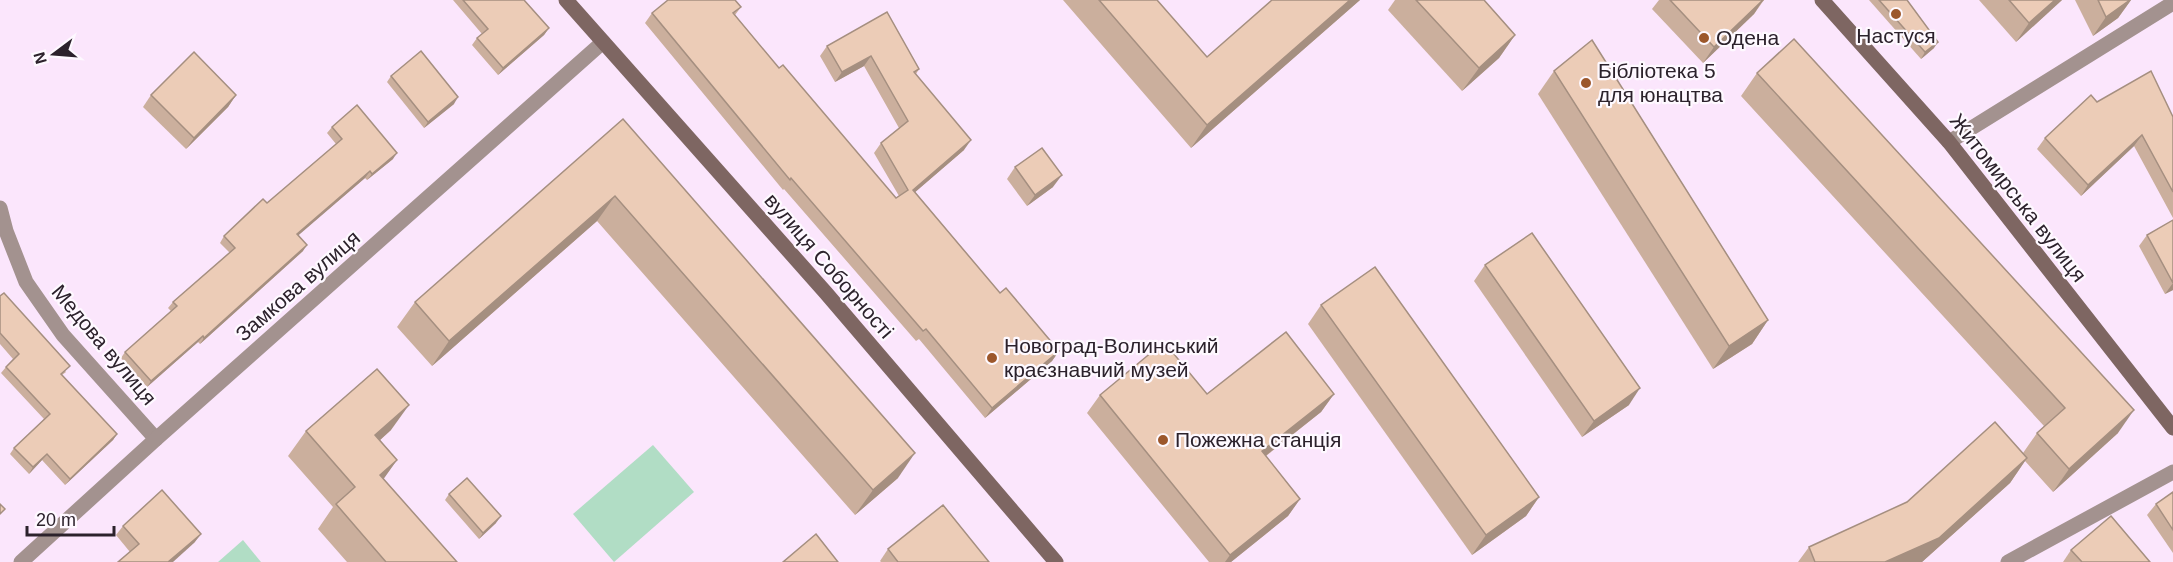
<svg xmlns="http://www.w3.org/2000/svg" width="2173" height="562" viewBox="0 0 2173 562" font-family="Arial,sans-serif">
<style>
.park{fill:#b1ddc5}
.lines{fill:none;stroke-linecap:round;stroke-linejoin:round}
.street{stroke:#a3928f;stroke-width:15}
.secondary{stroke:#7e6662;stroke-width:15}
.wall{fill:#cbaf9d}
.shaded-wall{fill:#a58f80}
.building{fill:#ecccb7;stroke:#a58f80;stroke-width:1.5}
.poi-dot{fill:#9c572b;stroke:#fef9ff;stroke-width:2}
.labels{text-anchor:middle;stroke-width:4.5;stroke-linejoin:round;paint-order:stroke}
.poi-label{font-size:21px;fill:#2c222c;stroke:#fef9ff;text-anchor:start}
.street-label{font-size:21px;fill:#2c222c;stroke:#fef9ff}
</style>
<rect width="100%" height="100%" fill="#fbe6fc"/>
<g class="park">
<polygon points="653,445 694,492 614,562 573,514"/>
<polygon points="243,540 261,562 218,562"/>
</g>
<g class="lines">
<g class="street">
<polyline points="1949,142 2173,3"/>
<polyline points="0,208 6,231 26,282 63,335 156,439"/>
<polyline points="21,562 156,439 603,42"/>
<polyline points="2008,562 2173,472"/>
</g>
<g class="secondary">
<polyline points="566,0 826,293 1056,562"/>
<polyline points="1822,0 1949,142 2173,428"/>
</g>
</g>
<g class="wall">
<polygon points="453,0 524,0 549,28 544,35 498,75 472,45 477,38 482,34"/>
<polygon points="1063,0 1157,0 1207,57 1272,0 1360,0 1191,148"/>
<polygon points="1395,0 1484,0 1515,35 1499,58 1462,91 1388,10"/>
<polygon points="1659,0 1764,0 1754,14 1703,63 1652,9"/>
<polygon points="1869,0 1907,0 1934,48 1921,59"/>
<polygon points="1979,0 2062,0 2016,42"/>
<polygon points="2075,0 2131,0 2118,18 2093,36"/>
<polygon points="741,7 735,15 779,68 896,198 899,196 874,153 881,143 899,128 864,66 835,82 820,56 827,46 887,12 919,69 916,74 964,150 915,192 1000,293 1059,351 1052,361 985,418 919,339 916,341 784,189 783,190 645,23 652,13"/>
<polygon points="1554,71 1768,320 1752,344 1713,369 1538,94"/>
<polygon points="1757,73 2118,433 2053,492 2025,461 2010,483 1922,562 1798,562 1809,547 2023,453 2037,433 2044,426 1741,96"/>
<polygon points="391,76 454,104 424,128 387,82"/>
<polygon points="151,95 236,95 228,107 186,149 143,107"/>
<polygon points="2097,102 2173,117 2173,218 2134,146 2081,196 2037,149 2045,138"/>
<polygon points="623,119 898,478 855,515 597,221 432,366 397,327 415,302"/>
<polygon points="332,127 393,159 367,180 365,178 298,235 303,251 200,344 198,342 147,387 121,358 125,352 171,311 168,308 173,302 230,253 220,243 224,236 267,203 336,144 327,133"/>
<polygon points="1015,167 1053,187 1027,206 1007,179"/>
<polygon points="2173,220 2173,290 2165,294 2139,246 2147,235"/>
<polygon points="1485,265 1629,405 1582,437 1474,281"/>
<polygon points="0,296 66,372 62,375 117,434 113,440 65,485 42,460 29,474 10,454 14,448 44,419 1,373 6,367 13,359 0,344"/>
<polygon points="1321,305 1539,497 1526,516 1472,555 1308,324"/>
<polygon points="1207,394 1334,394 1321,412 1266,456 1300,499 1288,516 1231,562 1209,562 1087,413 1100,395"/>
<polygon points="391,430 380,440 397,460 383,479 457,562 347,562 318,529 333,507 288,456 306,431"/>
<polygon points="2173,492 2173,553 2147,515 2156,504"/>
<polygon points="449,494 496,523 479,539 445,500"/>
<polygon points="123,526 201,534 194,543 130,552 116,535"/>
<polygon points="888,549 989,562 881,562 880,561"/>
<polygon points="2071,550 2150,562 2063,562"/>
</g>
<g class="shaded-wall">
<polygon points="1350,0 1360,0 1191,148 1207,125"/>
<polygon points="1763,0 1754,14 1703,63 1714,47"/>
<polygon points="2055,0 2062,0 2016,42 2029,23"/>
<polygon points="2131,0 2118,18 2093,36 2106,17"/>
<polygon points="549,28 544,35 498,75 503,68"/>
<polygon points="1515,35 1499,58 1462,91 1479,68"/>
<polygon points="1938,42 1934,48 1921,59 1925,52"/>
<polygon points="871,56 864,66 835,82 842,72"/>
<polygon points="236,95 228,107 186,149 194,138"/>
<polygon points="458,97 454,104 424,128 428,122"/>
<polygon points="2142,135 2134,146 2081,196 2088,185"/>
<polygon points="971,140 964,150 906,200 913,190"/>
<polygon points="397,153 393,159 367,180 372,174"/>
<polygon points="370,171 365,178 293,240 297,234"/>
<polygon points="1062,175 1053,187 1027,206 1035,195"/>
<polygon points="615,196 597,221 432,366 449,341"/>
<polygon points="307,245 303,251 200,344 204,338"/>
<polygon points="2173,283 2173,290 2165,294"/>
<polygon points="1768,320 1752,344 1713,369 1729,346"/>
<polygon points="203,336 198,342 147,387 151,381"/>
<polygon points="1059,351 1052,361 985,418 992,408"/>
<polygon points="1640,388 1629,405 1582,437 1594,421"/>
<polygon points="1334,394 1321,412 1250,468 1262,451"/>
<polygon points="409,405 391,430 358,460 375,435"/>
<polygon points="2134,410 2118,433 2053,492 2069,469"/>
<polygon points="117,434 113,440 65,485 70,479"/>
<polygon points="915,453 898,478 855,515 873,490"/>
<polygon points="47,454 42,460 29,474 33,467"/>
<polygon points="2027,458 2010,483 1922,562 1885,562"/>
<polygon points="397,460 380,484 380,475"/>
<polygon points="1539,497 1526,516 1472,555 1486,535"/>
<polygon points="1300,499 1288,516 1231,562 1225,562 1230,555"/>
<polygon points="501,516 496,523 479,539 483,533"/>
<polygon points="201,534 194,543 173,562 168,562"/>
</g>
<g class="building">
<polygon points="463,0 524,0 549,28 503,68 477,38 488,29"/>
<polygon points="668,0 735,0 741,7 733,13 779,68 783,65 896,198 908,190 881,143 908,121 871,56 842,72 827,46 887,12 919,69 914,72 971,140 913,190 1000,293 1006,288 1059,351 992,408 926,329 923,331 791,178 790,180 652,13"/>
<polygon points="1099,0 1157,0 1207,57 1272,0 1350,0 1207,125"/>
<polygon points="1416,0 1484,0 1515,35 1479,68"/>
<polygon points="1670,0 1763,0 1714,47"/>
<polygon points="1879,0 1907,0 1938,42 1925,52"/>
<polygon points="2009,0 2055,0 2029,23"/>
<polygon points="2098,0 2130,0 2106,17"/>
<polygon points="1794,39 2134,410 2069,469 2037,433 2065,408 1757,73"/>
<polygon points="1592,40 1768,320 1729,346 1554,71"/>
<polygon points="421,51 458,97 428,122 391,76"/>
<polygon points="194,52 236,95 194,138 151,95"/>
<polygon points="2151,71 2173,117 2173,192 2142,135 2088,185 2045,138 2091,95 2097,102"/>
<polygon points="357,105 397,153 372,174 370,171 297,234 307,245 204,338 203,336 151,381 125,352 177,306 173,302 235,248 224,236 263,199 267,203 342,139 332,127"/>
<polygon points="623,119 915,453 873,490 615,196 449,341 415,302"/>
<polygon points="1042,148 1062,175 1035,195 1015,167"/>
<polygon points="2173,220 2173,283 2147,235"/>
<polygon points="1532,233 1640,388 1594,421 1485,265"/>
<polygon points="1375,267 1539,497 1486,535 1321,305"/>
<polygon points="4,293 70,366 61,374 117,434 70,479 47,454 33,467 14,448 50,414 6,367 19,354 0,333 0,296"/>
<polygon points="1286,332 1334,394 1262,451 1300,499 1230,555 1100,395 1164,342 1207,394"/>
<polygon points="377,369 409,405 375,435 397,460 380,475 457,562 386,562 336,504 355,487 306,431"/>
<polygon points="1995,422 2027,458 1939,538 1885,562 1815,562 1809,547 1907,502"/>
<polygon points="467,478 501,516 483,533 449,494"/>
<polygon points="162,490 201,534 168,562 118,562 139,544 123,526"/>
<polygon points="2173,492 2173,530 2156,504"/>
<polygon points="0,504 5,509 0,514"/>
<polygon points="943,505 989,562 898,562 888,549"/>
<polygon points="2111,516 2150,562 2082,562 2071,550"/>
<polygon points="816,534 838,562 783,562"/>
</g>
<g class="poi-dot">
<circle cx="1896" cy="14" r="6"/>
<circle cx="1704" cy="38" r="6"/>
<circle cx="1586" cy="83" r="6"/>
<circle cx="992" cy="358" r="6"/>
<circle cx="1163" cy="440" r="6"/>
</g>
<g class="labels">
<g class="poi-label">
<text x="1896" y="43" text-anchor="middle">Настуся</text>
<text x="1716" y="45">Одена</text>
<text x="1598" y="78">Бібліотека 5<tspan x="1598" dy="24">для юнацтва</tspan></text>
<text x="1004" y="353">Новоград-Волинський<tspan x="1004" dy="24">краєзнавчий музей</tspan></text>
<text x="1175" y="447">Пожежна станція</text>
</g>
<g class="street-label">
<text transform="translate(2018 198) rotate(52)" y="7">Житомирська вулиця</text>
<text transform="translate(829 266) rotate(49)" y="7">вулиця Соборності</text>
<text transform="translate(298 286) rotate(-41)" y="7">Замкова вулиця</text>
<text transform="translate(104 345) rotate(50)" y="7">Медова вулиця</text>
</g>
</g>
<g transform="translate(54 54) rotate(254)" stroke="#fef9ff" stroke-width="4.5" paint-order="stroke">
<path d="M0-4.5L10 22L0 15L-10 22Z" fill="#2c222c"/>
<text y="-9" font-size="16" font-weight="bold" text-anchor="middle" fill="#2c222c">N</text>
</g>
<path d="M27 526v9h87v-9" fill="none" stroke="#2c222c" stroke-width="3"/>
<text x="36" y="526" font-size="18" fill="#2c222c" stroke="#fef9ff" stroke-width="4.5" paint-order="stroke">20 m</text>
</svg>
